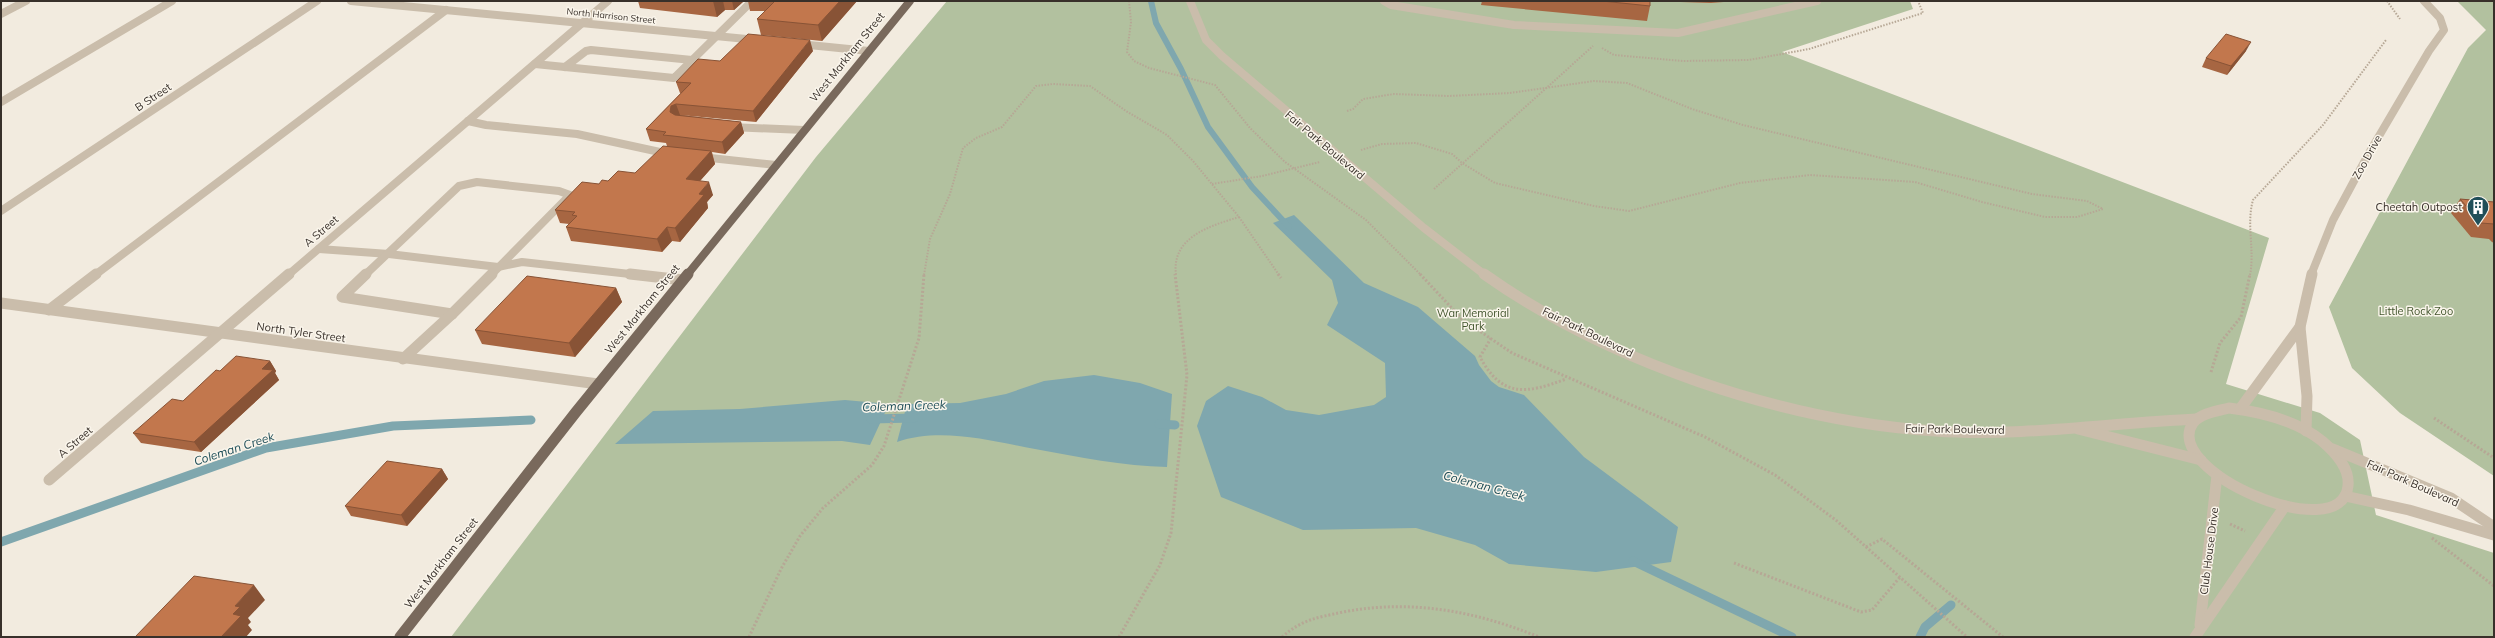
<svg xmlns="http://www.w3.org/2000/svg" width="2495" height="638" viewBox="0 0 2495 638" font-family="Mulish,sans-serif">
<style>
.green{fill:#b2c19f}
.water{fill:#7fa7ae}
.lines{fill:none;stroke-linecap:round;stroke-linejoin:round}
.stream-far1{stroke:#7fa7ae;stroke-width:6}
.stream{stroke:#7fa7ae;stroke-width:9}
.path-far1{stroke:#b6a795;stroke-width:2;stroke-dasharray:1.5 1.5;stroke-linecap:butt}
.path{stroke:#b6a795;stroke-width:3;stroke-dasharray:2 2;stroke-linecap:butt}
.minor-far1{stroke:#cabdab;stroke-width:8}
.minor{stroke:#cabdab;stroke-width:11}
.major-far1{stroke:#79695c;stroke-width:8}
.major{stroke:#79695c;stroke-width:11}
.wall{fill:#a76642}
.shaded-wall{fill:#885336}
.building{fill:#c2774d;stroke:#885336}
.labels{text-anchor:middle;stroke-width:3;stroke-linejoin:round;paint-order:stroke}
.far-street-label{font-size:9px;fill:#38302a;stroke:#faf5eb}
.street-label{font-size:11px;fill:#38302a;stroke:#faf5eb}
.poi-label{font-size:11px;fill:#38302a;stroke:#faf5eb;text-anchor:end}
.park-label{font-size:11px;fill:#43562e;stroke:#faf5eb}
.water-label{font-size:12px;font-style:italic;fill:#204f59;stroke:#faf5eb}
</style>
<rect width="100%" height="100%" fill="#f2ebdf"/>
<g class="green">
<polygon points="947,1 1910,1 1913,9 1782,52 2269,238 2226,384 2320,413 2360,440 2376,515 2494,553 2494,637 451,637 816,157"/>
<polygon points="2457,1 2494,1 2494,476 2400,413 2352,368 2329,307 2468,48 2486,30"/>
</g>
<g class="water">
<polygon points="1294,215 1364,283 1418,307 1475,356 1479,365 1491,381 1499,387 1524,395 1584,457 1678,527 1671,562 1596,572 1509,564 1475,545 1416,528 1303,530 1221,497 1197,426 1206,401 1228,386 1262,397 1286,410 1319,415 1374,405 1386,397 1385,363 1327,325 1338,303 1332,280 1273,223"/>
<path d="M1094 375 1140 383 1172 394 1167 467C1124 466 1078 457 1035 449 991 441 941 427 897 442L907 404 960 403 1006 394 1044 381Z"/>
<polygon points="845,400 889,404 870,445 842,441 615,444 653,411 740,409"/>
</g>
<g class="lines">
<polyline class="stream-far1" points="1151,1 1156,23 1181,69 1208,127 1252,187 1289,227"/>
<g class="stream">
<polyline points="871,419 914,418"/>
<polyline points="1159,424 1175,425"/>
<polyline points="1,542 266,448 393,426 531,420"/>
<polyline points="1633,561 1792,637"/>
<polyline points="1920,637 1925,627 1951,605"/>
</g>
<g class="path-far1">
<polyline points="1129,1 1131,22 1127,52 1134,61 1149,68 1215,85 1250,128 1285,162 1366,220 1421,275"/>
<polyline points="2387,1 2400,19"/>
<polyline points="1602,48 1614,55 1683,61 1749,60 1809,49 1923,13 1918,1"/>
<polyline points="1347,111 1353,109 1363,99 1394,94 1449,96 1510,93 1594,81 1627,83 1692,109 1743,125 2032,194 2087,201 2103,209 2077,217 2045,217 1982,202 1915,182 1810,175 1740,183 1629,211 1594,206 1495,183 1462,163 1452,154 1416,143 1382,144 1361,150"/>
<polyline points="1212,184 1262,176 1320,162"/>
<polyline points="1434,189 1593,46"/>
<polyline points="1239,217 1279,275"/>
<path d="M924 275 930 239 950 194 963 148 976 138 1002 127 1036 86 1053 84 1090 86 1126 111 1167 135 1193 161 1239 217C1210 226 1171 237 1176 275"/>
<path d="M2250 275C2255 250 2246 225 2253 200L2323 125 2386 40"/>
</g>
<g class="path">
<polyline points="1278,274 1281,278"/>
<polyline points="1420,274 1462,319 1512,353 1705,437 1775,475 1837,521 1967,637"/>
<path d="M1491 338 1480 357C1502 398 1526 394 1566 379"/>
<polyline points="2211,372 2220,343 2241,317 2250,274"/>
<polyline points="2434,418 2494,458"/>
<polyline points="2230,524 2245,531"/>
<polyline points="2432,538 2494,586"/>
<polyline points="1866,547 1882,539 2003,637"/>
<polyline points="1734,563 1861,612 1872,610 1901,576"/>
<polyline points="749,637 781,569 800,536 823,508 872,465 884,446 919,338 924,274"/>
<polyline points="1119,637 1160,565 1171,533 1187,375 1175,274"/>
<path d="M1282 637C1303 619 1316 618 1343 612 1412 599 1475 611 1539 637"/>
</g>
<g class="minor-far1">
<polyline points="351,1 757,40"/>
<polyline points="1190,1 1206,40 1222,56 1424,228 1485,275"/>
<polyline points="1384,1 1391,5 1514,25 1678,33 1817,1"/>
<polyline points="1,14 26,1"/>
<polyline points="799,44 869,51"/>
<polyline points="535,64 674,78 748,5"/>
<polyline points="565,67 586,51 591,50 692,60"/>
<polyline points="1,102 172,1"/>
<polyline points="468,121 486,125 577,134 669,154"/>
<polyline points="730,127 804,130"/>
<polyline points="701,157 776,165"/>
<polyline points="1,211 317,1"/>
<polyline points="319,249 389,254 498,267 522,262 639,275"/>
<polyline points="95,275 446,10"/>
<polyline points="288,275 608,1"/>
<polyline points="365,275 459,186 477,182 559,191 570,195 491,275"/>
<polyline points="2311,275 2333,220 2369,153 2429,51 2444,30 2440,18 2424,1"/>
</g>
<g class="minor">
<polyline points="366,274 342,297 452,314"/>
<polyline points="630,274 683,280"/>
<path d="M1484 274C1608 362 1783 421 1935 431 2021 437 2109 423 2196 419"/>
<polyline points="1,303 598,384"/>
<polyline points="49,310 96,274"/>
<polyline points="452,314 492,274"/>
<polyline points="403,359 452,314"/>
<path d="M2229 408C2262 412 2296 420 2322 441 2335 452 2350 468 2348 486 2342 549 2160 471 2193 423 2201 413 2218 411 2229 408Z"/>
<polyline points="2240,409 2300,327"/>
<polyline points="2078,429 2201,460"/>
<polyline points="2306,431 2307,396 2300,327 2312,274"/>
<polyline points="2333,449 2451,498 2494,527"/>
<polyline points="49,480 289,274"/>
<polyline points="2345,496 2409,510 2494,535"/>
<polyline points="2200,625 2217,475"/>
<polyline points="2195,637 2285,506"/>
</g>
<polyline class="major-far1" points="687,275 910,1"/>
<polyline class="major" points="400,637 576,412 688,274"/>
</g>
<g class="wall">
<polygon points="638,1 744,1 734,10 725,10 717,17 640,8"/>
<polygon points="748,1 857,1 822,41 761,35 757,19 765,11 750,11"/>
<polygon points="1482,1 1736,1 1711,3 1650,1 1650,6 1647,21 1481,5"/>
<polygon points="813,51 756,122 680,115 741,122 744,133 725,154 712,152 715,164 700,181 713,195 707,202 708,208 680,242 672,241 662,252 571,241 566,227 569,224 560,223 555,210 599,184 635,173 667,146 666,143 650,141 646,129 681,93 680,93 676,82 720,61"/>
<polygon points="2246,51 2227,75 2202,67 2206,58"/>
<polygon points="2460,199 2494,202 2494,243 2492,242 2489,239 2471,237 2451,213"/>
<polygon points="616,288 622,302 575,357 482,344 475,330"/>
<polygon points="270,361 276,371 275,373 279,380 201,452 141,443 133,433 183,401 220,371"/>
<polygon points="442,469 448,479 407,526 351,516 345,506"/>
</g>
<g class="shaded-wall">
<polygon points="713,1 723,1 725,10 717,17"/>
<polygon points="732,1 744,1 734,10"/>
<polygon points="840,1 857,1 822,41 818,25"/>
<polygon points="810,40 813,51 756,122 753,111"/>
<polygon points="2251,42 2246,51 2227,75 2231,66"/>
<polygon points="676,104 680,115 674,118 670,112 671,106"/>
<polygon points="741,122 744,133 725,154 722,142"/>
<polygon points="711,151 715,164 690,192 686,179"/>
<polygon points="709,182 713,195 707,202 708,208 680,242 675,228 699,194"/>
<polygon points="667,227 672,241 662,252 657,239"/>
<polygon points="616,288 622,302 575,357 569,343"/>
<polygon points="270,361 276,371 275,373 279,380 201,452 194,442 262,369"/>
<polygon points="442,469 448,479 407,526 401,515"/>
<polygon points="254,585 265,600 248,618 251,622 248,625 252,630 246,637 221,637 233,614 235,606"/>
</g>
<g class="building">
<polygon points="775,1 840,1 818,25 757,19"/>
<polygon points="1602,1 1650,1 1650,6"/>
<polygon points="748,34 810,40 753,111 676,104 671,106 670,112 675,115 741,122 722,142 673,136 663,135 666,132 646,129 691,83 676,82 698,59 720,61"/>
<polygon points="2226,34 2251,42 2231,66 2206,58"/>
<polygon points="663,146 711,151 686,179 709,182 699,194 704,195 675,228 667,227 657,239 566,227 577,216 572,215 575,212 555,210 582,182 599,184 602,180 608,181 618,171 635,173"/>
<polygon points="2460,199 2494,202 2494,224 2481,223"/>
<polygon points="527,276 616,288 569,343 475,330"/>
<polygon points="236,356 270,361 262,369 273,370 194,442 133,433 172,399 183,401 216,370 220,371"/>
<polygon points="387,461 442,469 401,515 345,506"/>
<polygon points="194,576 254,585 235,606 240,607 233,614 241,616 221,637 135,637"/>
</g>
<defs>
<g id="building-pin" transform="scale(1.15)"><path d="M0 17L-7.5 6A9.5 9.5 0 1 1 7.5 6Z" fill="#204f59" stroke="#faf5eb"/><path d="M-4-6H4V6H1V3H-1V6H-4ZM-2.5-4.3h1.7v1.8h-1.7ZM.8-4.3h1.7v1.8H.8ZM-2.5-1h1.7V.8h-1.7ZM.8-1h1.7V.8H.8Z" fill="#fff"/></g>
</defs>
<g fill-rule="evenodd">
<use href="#building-pin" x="2478" y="207"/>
</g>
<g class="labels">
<g class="far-street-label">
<text transform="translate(611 16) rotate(6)" y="3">North Harrison Street</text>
</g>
<g class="street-label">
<text transform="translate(847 57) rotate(-51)" y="4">West Markham Street</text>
<text transform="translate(153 97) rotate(-34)" y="4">B Street</text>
<text transform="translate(1325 145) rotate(40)" y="4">Fair Park Boulevard</text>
<text transform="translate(2367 157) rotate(-61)" y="4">Zoo Drive</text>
<text transform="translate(321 231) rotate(-41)" y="4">A Street</text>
<text transform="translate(642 309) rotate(-51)" y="4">West Markham Street</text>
<text transform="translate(301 332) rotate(8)" y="4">North Tyler Street</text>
<text transform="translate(1588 332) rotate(26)" y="4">Fair Park Boulevard</text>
<text transform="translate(1955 429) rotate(1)" y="4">Fair Park Boulevard</text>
<text transform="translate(75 442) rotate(-41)" y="4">A Street</text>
<text transform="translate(2413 483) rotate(24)" y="4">Fair Park Boulevard</text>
<text transform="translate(2209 551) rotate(-83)" y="4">Club House Drive</text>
<text transform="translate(441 563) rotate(-52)" y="4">West Markham Street</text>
</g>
<g class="poi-label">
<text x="2462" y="211">Cheetah Outpost</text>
</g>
<g class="park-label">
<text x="2416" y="315">Little Rock Zoo</text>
<text x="1473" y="317">War Memorial<tspan x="1473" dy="13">Park</tspan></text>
</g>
<g class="water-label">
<text transform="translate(904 406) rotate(-2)" y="4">Coleman Creek</text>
<text transform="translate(234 449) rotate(-18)" y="4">Coleman Creek</text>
<text transform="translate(1484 486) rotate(15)" y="4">Coleman Creek</text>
</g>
</g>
<rect width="2495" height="638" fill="none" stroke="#38302a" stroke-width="4"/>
</svg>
